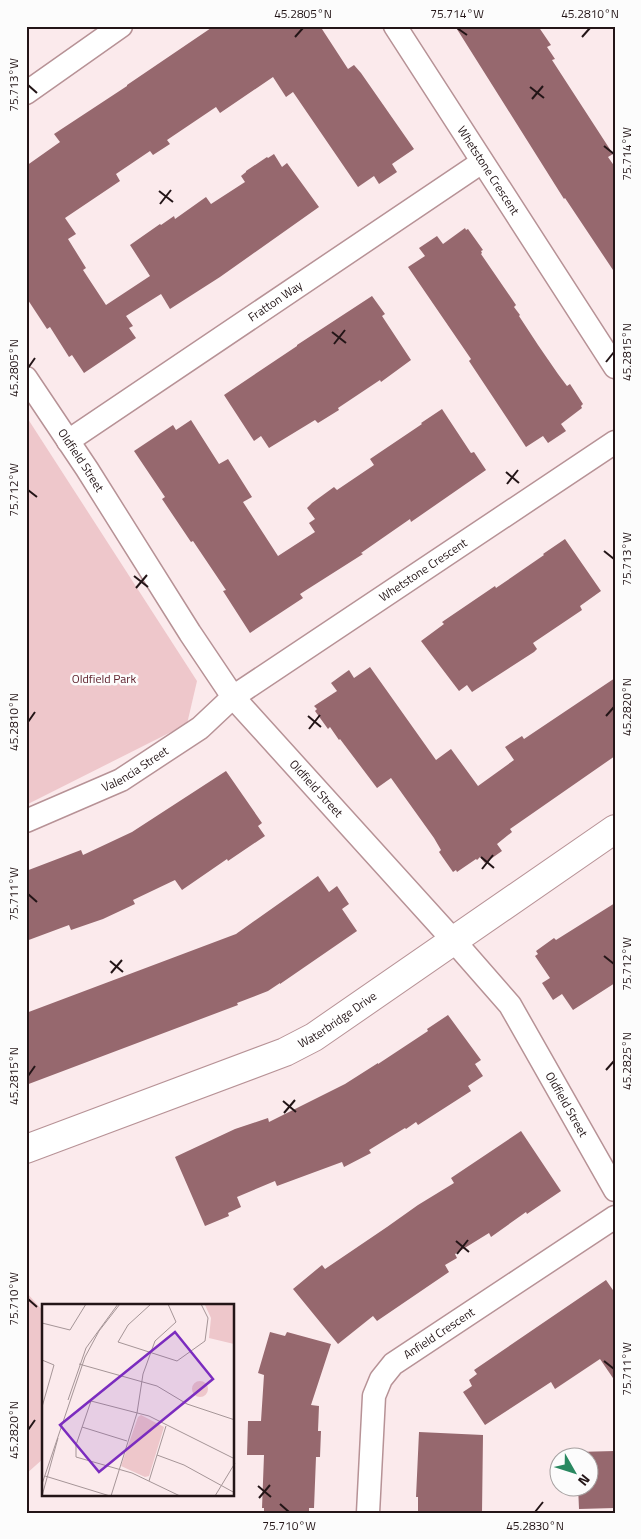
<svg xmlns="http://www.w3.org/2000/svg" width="641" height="1539" viewBox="0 0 641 1539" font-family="'Titillium Web',sans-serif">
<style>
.green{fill:#eec7cb}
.building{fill:#96686e}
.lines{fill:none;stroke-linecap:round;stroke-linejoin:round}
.street-casing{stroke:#b79296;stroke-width:25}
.secondary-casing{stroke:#b79296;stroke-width:30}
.street{stroke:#fff;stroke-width:22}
.secondary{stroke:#fff;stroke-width:28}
.ticks{fill:none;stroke:#231517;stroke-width:2}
.labels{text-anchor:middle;stroke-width:5;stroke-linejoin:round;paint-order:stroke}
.street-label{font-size:12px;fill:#231517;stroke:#fcfcfc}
.park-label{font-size:12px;fill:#5f222e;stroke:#fcfcfc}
.inset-road{fill:none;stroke:#a59597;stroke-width:1}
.view{fill:#7b2cbf;fill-opacity:0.15;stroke:#7b2cbf;stroke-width:2.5}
.inset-edge{fill:none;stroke:#231517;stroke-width:2.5}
.neatline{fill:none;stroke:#231517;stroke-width:2}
.ticks-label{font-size:12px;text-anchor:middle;fill:#231517}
</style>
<rect width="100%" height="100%" fill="#fbeaec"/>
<g class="green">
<polygon points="26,416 197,681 187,724 26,805"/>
<polygon points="26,1292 44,1312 44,1458 26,1474"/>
</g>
<g class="building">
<polygon points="214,26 320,26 348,69 354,65 361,73 414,149 392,164 397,172 379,184 374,176 358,187 293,92 286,97 273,77 220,113 216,107 167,140 170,144 153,155 150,151 116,174 120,181 65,218 76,234 68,239 86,268 83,270 106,305 150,276 130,245 160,224 161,225 174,216 175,219 206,197 211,204 245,182 241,176 246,172 246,171 267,157 268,158 274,154 282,167 287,163 319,207 220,277 170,309 161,294 126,316 133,326 129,328 136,338 84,373 72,355 69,357 50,327 47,329 26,297 26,166 60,142 54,134 127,86 127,85"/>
<polygon points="455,26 538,26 551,45 547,47 555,59 552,60 613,154 608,157 615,167 615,273 565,198 564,199"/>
<polygon points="465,228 466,230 468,229 483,250 481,251 482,253 481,254 516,305 514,307 520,315 519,316 538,345 558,374 567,386 570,384 583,404 581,406 582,408 561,424 566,431 548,443 543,436 526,447 469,361 471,359 408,267 425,256 419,248 437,236 443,244"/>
<polygon points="372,296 385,314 382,316 411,360 381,382 380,380 338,408 339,410 318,423 315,420 269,448 261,436 254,441 224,395 297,346 297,345"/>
<polygon points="442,409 471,453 474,452 486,470 411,522 410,519 361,553 363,554 300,594 303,598 250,633 223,591 226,590 193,541 191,542 162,499 165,497 134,451 173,425 176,430 191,420 219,464 228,459 252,497 243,502 278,556 315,532 309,523 315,519 307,508 312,503 334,487 337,490 374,465 370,459 422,424 421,423"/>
<polygon points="565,539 601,591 580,606 582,610 533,643 537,649 534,652 472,692 467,685 459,691 421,641 444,624 442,622 495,586 496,588 544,555 543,554"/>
<polygon points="370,667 436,760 451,749 478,786 514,760 505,747 522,736 524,739 615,678 615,756 510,829 512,832 497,844 502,851 485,863 480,857 477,860 476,859 457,872 456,870 453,872 439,852 441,850 434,838 391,778 377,788 340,739 339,740 330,727 328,729 315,711 317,709 314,706 337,691 331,683 349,670 354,678"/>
<polygon points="226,771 262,823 258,826 265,836 228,861 227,859 182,890 175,880 133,900 135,904 103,919 71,930 69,925 26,941 26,871 81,850 83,855 132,832"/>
<polygon points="318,876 329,892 337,886 349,904 342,909 357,931 280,984 280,983 268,991 237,1003 238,1005 26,1085 26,1013 236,934"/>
<polygon points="615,903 615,983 573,1010 562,994 553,1000 542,983 550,978 535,956 538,954 536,951 554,938 556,940"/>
<polygon points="448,1015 481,1060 475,1064 483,1076 468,1086 471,1091 418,1125 416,1122 406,1129 405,1128 369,1150 371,1153 344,1167 342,1162 277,1186 275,1181 237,1197 241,1207 228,1213 229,1216 205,1226 175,1157 235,1129 268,1118 269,1122 345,1084 378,1063 378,1064 428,1031 427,1029"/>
<polygon points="521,1131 561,1191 527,1214 526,1212 491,1237 489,1233 455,1254 457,1258 445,1265 449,1272 377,1321 373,1316 338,1344 293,1289 322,1265 325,1269 387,1227 418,1205 454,1183 451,1178"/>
<polygon points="606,1280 615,1293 615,1381 600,1359 555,1389 551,1382 485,1425 463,1392 472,1386 469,1380 477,1374 474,1370"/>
<polygon points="270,1332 285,1336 287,1332 331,1344 311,1405 319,1406 318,1431 321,1431 320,1457 316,1457 314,1508 309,1508 309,1513 264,1513 264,1508 262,1508 264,1455 247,1455 248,1421 261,1421 264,1375 258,1373"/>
<polygon points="419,1432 483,1435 482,1513 418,1513 418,1497 416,1497"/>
<polygon points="615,1451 615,1508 579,1509 578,1486 588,1486 588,1456 577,1456 576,1452"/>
</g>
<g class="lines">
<g class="street-casing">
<g id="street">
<path id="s1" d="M395 26 615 367"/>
<polyline points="26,93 121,26"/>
<path id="s2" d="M26 378 87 469 190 633 233 697 454 941 510 1005 615 1190"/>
<path id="s3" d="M68 441 482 162"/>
<path id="s4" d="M26 821 121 780 200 728 233 697 615 442"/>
<path id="s5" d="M368 1513 374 1396 381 1379 393 1364 615 1217"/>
</g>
</g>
<g class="secondary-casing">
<g id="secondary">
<path id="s6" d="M26 1149 285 1052 314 1037 615 829"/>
</g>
</g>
<use href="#street" class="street"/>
<use href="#secondary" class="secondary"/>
</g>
<path class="ticks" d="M457 28 467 35M295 37 303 28M582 37 590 28M28 85 37 93M530 87 544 98M532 99 543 86M604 146 614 154M159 191 173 202M160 204 171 190M332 332 346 343M334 344 345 330M606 362 614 352M28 368 35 358M506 472 519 483M507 484 518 470M28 490 37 497M604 551 614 559M134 576 148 587M136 588 147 575M308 716 321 727M606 716 614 707M28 722 35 712M309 729 320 715M481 857 494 868M482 869 493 855M28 894 37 902M604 956 614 964M110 961 123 972M111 973 122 960M606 1070 614 1061M28 1076 35 1066M283 1101 296 1112M284 1113 295 1100M456 1241 469 1252M457 1254 468 1240M28 1299 37 1307M604 1361 614 1369M28 1430 35 1420M258 1486 271 1497M259 1498 270 1485M280 1504 289 1512M535 1512 543 1502"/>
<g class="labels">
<g class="street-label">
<text dy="4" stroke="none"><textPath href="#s1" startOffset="172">Whetstone Crescent</textPath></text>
<text dy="4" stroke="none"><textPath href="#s3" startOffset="250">Fratton Way</textPath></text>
<text dy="4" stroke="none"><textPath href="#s2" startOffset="99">Oldfield Street</textPath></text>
<text dy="4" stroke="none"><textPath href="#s4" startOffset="472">Whetstone Crescent</textPath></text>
<text dy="4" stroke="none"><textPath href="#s4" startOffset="121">Valencia Street</textPath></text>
<text dy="4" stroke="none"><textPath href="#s2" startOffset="504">Oldfield Street</textPath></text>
<text dy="4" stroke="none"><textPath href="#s6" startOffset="338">Waterbridge Drive</textPath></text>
<text dy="4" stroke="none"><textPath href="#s2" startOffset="909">Oldfield Street</textPath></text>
<text dy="4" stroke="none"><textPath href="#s5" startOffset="210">Anfield Crescent</textPath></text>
</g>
<g class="park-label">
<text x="104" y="683">Oldfield Park</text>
</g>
</g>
<g transform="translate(42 1304)">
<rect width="192" height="192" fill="#fbeaec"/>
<path d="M192 0V40L167 34 169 14 163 1ZM150 85a8 8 0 1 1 16 0a8 8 0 1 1-16 0ZM99 111 122 123 107 172 103 173 79 162 96 113Z" fill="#eec7cb"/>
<path class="inset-road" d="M109 0 86 21 76 38 135 57 163 37 166 14 159 0M0 19 28 26 44 0M0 56 12 61 0 103M37 60 115 82 145 100 193 116M26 96 44 44 76 0M40 123 85 137M115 151 142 161 193 189M3 172 68 192M107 177 124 122M0 180 43 53 57 27 78 0M0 192 16 134M69 192 95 109 101 70 113 37 134 18 126 0M138 192 90 169 34 153V141L49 97 107 112 193 155M173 192 193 159"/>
<path class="view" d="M133 28 171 75 57 168 18 121Z"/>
<rect width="192" height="192" class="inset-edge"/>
</g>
<rect width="641" height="1539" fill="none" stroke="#fcfcfc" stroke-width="55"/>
<g transform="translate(574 1472) rotate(129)"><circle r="24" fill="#fcfcfc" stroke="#a5a0a0"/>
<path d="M0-4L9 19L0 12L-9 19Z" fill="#298860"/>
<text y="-8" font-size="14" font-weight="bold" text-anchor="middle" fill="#231517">N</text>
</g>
<rect x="28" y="28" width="586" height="1484" class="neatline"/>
<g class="ticks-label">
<text x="303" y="18">45.2805°N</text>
<text x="457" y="18">75.714°W</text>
<text x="590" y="18">45.2810°N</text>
<text transform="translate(14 85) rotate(-90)" y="4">75.713°W</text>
<text transform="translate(627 154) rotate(-90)" y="4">75.714°W</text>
<text transform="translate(627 352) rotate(-90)" y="4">45.2815°N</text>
<text transform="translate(14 368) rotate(-90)" y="4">45.2805°N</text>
<text transform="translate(14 490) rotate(-90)" y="4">75.712°W</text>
<text transform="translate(627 559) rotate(-90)" y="4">75.713°W</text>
<text transform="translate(627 707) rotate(-90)" y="4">45.2820°N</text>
<text transform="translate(14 722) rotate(-90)" y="4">45.2810°N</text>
<text transform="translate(14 894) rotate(-90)" y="4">75.711°W</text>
<text transform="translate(627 964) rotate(-90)" y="4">75.712°W</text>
<text transform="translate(627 1061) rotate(-90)" y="4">45.2825°N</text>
<text transform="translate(14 1076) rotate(-90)" y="4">45.2815°N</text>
<text transform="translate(14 1299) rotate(-90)" y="4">75.710°W</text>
<text transform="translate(627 1369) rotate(-90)" y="4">75.711°W</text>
<text transform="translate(14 1430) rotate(-90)" y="4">45.2820°N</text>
<text x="289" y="1530">75.710°W</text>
<text x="535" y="1530">45.2830°N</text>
</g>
</svg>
